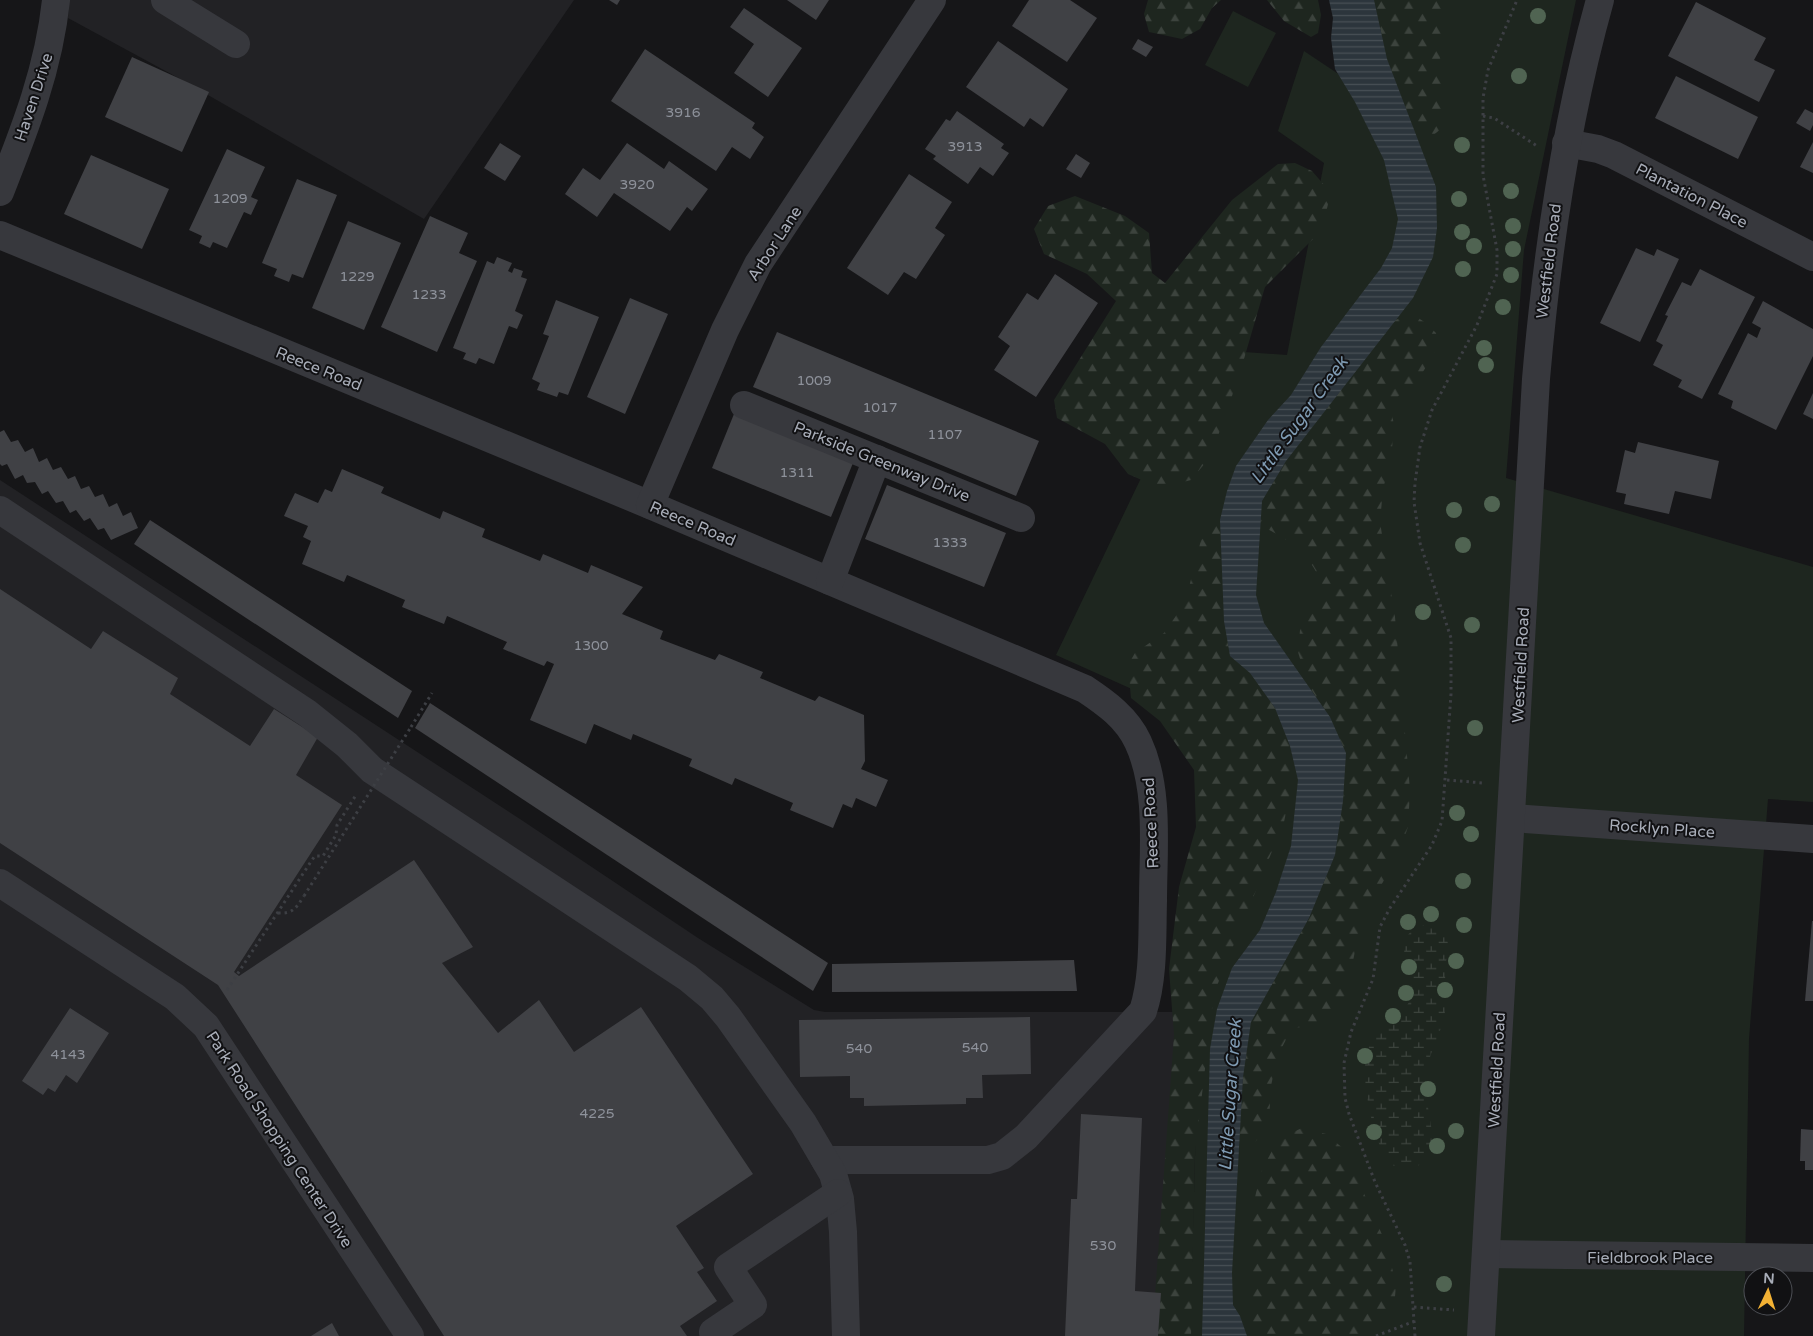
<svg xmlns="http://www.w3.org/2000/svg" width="1813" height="1336" viewBox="0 0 1813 1336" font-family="'Varela Round',sans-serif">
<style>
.built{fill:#222225}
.green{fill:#1e261f}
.forest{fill:url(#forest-firs)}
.wetland{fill:url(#wetland-marsh)}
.water{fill:url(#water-rules)}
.building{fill:#404145}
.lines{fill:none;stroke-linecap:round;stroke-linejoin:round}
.path{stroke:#3d3f44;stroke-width:3;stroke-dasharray:2.5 4;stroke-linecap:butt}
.minor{stroke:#37383d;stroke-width:28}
.path-bridge{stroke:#3d3f44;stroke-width:3;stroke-dasharray:2.5 4;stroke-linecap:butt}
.tree{fill:#506452}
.labels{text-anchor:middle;stroke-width:4;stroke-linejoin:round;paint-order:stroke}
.number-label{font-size:14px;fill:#8e929b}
.street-label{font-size:16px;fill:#a8adb8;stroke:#111113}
.water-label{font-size:18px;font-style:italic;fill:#7f9bb3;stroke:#111113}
</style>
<defs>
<pattern id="forest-firs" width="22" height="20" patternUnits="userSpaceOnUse" patternTransform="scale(1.25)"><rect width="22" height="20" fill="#1e261f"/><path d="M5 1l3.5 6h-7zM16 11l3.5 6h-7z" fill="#3c433d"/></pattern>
<pattern id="wetland-marsh" width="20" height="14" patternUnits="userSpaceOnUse" patternTransform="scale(1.25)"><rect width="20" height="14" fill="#1e261f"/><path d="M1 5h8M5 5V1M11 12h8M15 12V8" fill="none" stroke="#3c433d"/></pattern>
<pattern id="water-rules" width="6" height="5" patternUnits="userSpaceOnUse" patternTransform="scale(1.25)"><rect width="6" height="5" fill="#2c353c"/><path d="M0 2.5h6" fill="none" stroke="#485056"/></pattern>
</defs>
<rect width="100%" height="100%" fill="#161618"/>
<g class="built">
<polygon points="69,0 574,0 424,219 173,75 68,18"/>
<polygon points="0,480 520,819 698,938 814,1010 825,1012 1187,1012 1178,1336 0,1336"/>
</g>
<g class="green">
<polygon points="1354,0 1576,0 1524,250 1506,478 1813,567 1813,802 1768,799 1749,1039 1744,1336 1190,1336 1199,1014 1232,734 1056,655 1203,349 1287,355 1324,163 1278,131 1304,51 1340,75"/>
<polygon points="1233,11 1276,33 1248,87 1205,65"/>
</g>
<g class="forest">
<polygon points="1148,0 1221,0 1212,8 1200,29 1182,39 1149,32 1144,14"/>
<polygon points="1267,0 1318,0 1321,15 1318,33 1311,37 1284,21"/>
<polygon points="1374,0 1442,0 1440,56 1446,118 1442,128 1431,137 1422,135 1412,125 1387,59"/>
<polygon points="1295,163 1312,171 1331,193 1321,231 1265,287 1239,376 1211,456 1191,480 1160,488 1128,474 1105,444 1057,418 1054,400 1116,301 1087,274 1044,254 1034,229 1048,206 1075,196 1125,216 1149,233 1152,273 1165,283 1232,200 1278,164"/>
<path d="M1412 314 1426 323 1436 333 1438 347 1418 380 1395 399 1392 413 1394 426 1391 460 1383 489 1380 522 1395 617 1410 790 1408 827 1398 856 1361 920 1347 992 1332 1016 1315 1026 1292 1028 1277 1057 1271 1086 1269 1120 1256 1141 1248 1145 1239 1138 1243 1077 1251 1022 1309 918 1335 855 1343 801 1346 753 1330 717 1308 685 1298 652 1300 630 1324 592C1320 575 1310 559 1296 547 1285 537 1271 533 1260 523L1262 501 1286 461 1395 320Z"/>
<polygon points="1220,520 1224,621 1230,656 1250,673 1275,708 1290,746 1292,783 1284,822 1214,993 1195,1153 1191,1336 1152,1336 1174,1035 1169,969 1179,887 1196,827 1194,770 1160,721 1131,698 1128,665 1135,653 1164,633 1185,603 1202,536"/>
<polygon points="1302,1128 1326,1134 1345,1150 1387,1246 1396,1285 1394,1308 1387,1321 1369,1336 1251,1336 1250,1264 1253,1207 1260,1174 1278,1139"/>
</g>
<path class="wetland" d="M1425 925 1438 926 1445 932C1446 937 1449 944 1448 950 1448 956 1445 962 1445 969 1445 988 1448 1006 1442 1025 1436 1044 1425 1062 1425 1083 1425 1108 1438 1131 1428 1157 1425 1163 1416 1167 1410 1168 1403 1168 1394 1168 1389 1162 1374 1144 1364 1091 1365 1068 1366 1030 1390 1035 1405 1009 1407 1005 1411 1000 1411 995 1414 969 1386 936 1425 925Z"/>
<polygon class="water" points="1329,0 1374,0 1387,59 1436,187 1437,228 1433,257 1413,298 1286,461 1262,501 1256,595 1264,623 1330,717 1346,753 1343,801 1335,855 1309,918 1251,1022 1243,1077 1232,1273 1233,1305 1240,1316 1247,1336 1202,1336 1210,1049 1217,1009 1232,968 1260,930 1276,892 1291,846 1298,780 1290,746 1275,708 1250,673 1230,656 1224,621 1220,520 1227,491 1236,466 1268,420 1291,395 1321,347 1381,268 1392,248 1398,219 1384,160 1355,102 1335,69 1331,38 1333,18"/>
<g class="building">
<polygon points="609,0 620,0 617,5"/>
<polygon points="787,0 829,0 816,20"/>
<polygon points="1029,0 1070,0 1097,18 1067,62 1012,26"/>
<polygon points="1696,2 1766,38 1754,60 1775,70 1759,102 1668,56"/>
<polygon points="744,8 802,48 768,97 734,73 754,44 730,27"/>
<polygon points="1138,39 1153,47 1146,57 1132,49"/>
<polygon points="998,41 1068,89 1043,127 1030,118 1024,127 966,87"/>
<polygon points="645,49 755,123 752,128 764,137 750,159 732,147 716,171 611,101"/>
<polygon points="132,57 209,92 182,152 105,117"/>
<polygon points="1676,76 1758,117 1738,159 1655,118"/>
<polygon points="1805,109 1813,113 1813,125 1810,131 1796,123"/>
<polygon points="957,111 1004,144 1001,148 1009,153 993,176 980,167 968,184 933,159 936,156 925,149 946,119 950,121"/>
<polygon points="1813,142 1813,173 1800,167"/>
<polygon points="500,143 521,156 505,181 484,168"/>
<polygon points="627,143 664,169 669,161 708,189 692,211 687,207 670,231 614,193 597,217 565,194 583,168 600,180"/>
<polygon points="227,149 265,167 251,197 258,200 251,215 244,212 227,248 213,242 210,248 199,243 202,236 189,230"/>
<polygon points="1076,154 1090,163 1081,178 1066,169"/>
<polygon points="91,155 169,189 142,249 64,214"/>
<polygon points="909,174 952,202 935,228 945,235 916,279 904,272 888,295 847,268"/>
<polygon points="297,179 337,195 303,278 292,274 289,282 274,276 277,269 262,263"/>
<polygon points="430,216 468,233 459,253 477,261 437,352 381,327"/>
<polygon points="348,221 401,243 364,330 312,308"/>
<polygon points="1636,248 1654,256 1657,249 1679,259 1640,342 1600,323"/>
<polygon points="497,257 512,263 508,271 512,273 514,268 523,271 521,277 527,279 515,311 523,315 517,329 509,326 494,364 479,358 476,364 463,359 466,353 453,348 487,261 494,264"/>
<polygon points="1700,269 1755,297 1702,399 1678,387 1682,380 1653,365 1663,345 1656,341 1668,316 1665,315 1682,282 1691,286"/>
<polygon points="1055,274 1098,303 1036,397 994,370 1010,346 998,337 1027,293 1038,300"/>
<polygon points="630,298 668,314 625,414 587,397"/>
<polygon points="556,300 599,317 568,395 559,392 557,397 537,390 540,383 532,379 549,336 543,334"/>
<polygon points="1763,301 1813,329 1813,356 1776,430 1731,408 1733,401 1718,394 1748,333 1757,338 1761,328 1752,323"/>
<polygon points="777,332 1039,441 1016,496 753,387"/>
<polygon points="1813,393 1813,419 1803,414"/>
<polygon points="734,414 853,463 831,517 712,468"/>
<polygon points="4,430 11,442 18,440 25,452 33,448 39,462 47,458 53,470 61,467 68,479 75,476 81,489 89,486 95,497 103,494 109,507 117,503 123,516 131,512 138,528 111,540 104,528 98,530 90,518 84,521 76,510 70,513 63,501 56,503 48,491 42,494 35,482 27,483 23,475 15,479 7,464 2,466 0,464 0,432"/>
<polygon points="1638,442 1719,461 1711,499 1675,491 1669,514 1624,504 1626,494 1616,492 1625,450 1635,453"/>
<polygon points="342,469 384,487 381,493 440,519 443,511 485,529 482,537 540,561 543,554 588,573 591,565 643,587 622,614 663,631 660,639 715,660 719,654 763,672 760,678 815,701 819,696 864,715 865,761 861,769 888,780 876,807 856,798 852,808 843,804 833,828 790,810 793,803 735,778 732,785 689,766 692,759 633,734 631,740 594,724 586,744 530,720 554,664 547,661 544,666 503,649 507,642 447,616 444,624 402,607 405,600 347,575 344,582 302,564 311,541 303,537 308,526 284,516 289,505 295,493 318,503 325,489 332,492"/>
<polygon points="887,485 1006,533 984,587 865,539"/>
<polygon points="150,520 412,691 398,718 134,544"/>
<polygon points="0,589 91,649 103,631 178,678 170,694 250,746 274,709 318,737 296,775 342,805 234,972 239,976 414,860 473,947 442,963 498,1033 539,1000 574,1052 641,1007 753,1174 676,1226 704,1268 697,1272 717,1301 680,1326 687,1336 444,1336 218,985 0,843"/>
<polygon points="430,703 828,963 813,991 415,728"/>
<polygon points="1812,921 1813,921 1813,1001 1805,1001"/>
<polygon points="1074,960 1077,991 832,992 832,964"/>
<polygon points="70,1008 109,1033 77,1083 66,1075 55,1092 48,1088 43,1095 22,1081"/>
<polygon points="1030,1017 1031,1074 982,1075 983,1098 966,1098 966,1104 864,1106 864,1098 850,1098 850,1076 800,1077 799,1020"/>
<polygon points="1081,1114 1142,1118 1135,1291 1161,1293 1158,1336 1065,1336 1071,1199 1077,1199"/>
<polygon points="1801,1129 1813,1130 1813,1170 1805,1170 1805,1161 1800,1161"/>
<polygon points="332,1323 339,1336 311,1336"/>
</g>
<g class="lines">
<g class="path">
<polyline points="1483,116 1494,118 1537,146"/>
<polyline points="411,727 432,693"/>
<polyline points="1447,780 1483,783"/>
<path d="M278 913C293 914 296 908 304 896"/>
<polyline points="227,990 312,860 315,856 323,856 336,835 337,825 356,795"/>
<polyline points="1414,1307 1454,1310"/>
<polyline points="1376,1336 1415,1321"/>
<polyline points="1415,1336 1410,1262 1405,1245 1375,1182 1349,1114 1345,1098 1344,1063 1351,1032 1373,979 1380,927 1390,908 1432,845 1442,821 1451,694 1451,638 1420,543 1414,502 1415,483 1420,447 1432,410 1477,325 1497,274 1497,250 1483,175 1483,98 1488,70 1517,0"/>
</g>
<g class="minor">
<polyline points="165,0 236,44"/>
<polyline points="1566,143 1598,149 1614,155 1813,257"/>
<path d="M0 192C25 129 49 68 56 0"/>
<path d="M0 235 650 505 1085 689C1106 703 1127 718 1138 742 1160 789 1153 850 1153 901 1152 936 1154 977 1143 1011L1026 1137 1002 1156 988 1160H825"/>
<polyline points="744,405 1021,518"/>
<polyline points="650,505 725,330 758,264 932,0"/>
<polyline points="0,510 307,713 347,745 372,770 688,978 712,998 728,1017 803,1123 833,1174 840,1199 843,1232 846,1336"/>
<polyline points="830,581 877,459"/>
<polyline points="1511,818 1813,839"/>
<polyline points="0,883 175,997 206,1026 410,1336"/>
<polyline points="1487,1254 1813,1258"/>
<polyline points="713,1332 753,1305 728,1267 838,1193"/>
<path d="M1481 1336 1536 379C1547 251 1565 125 1600 0"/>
</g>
<polyline class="path-bridge" points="304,896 411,727"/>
</g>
<g class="tree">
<circle cx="1538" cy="16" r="8"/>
<circle cx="1519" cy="76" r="8"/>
<circle cx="1462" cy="145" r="8"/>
<circle cx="1511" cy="191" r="8"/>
<circle cx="1459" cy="199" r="8"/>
<circle cx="1513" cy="226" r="8"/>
<circle cx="1462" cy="232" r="8"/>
<circle cx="1474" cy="246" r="8"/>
<circle cx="1513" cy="249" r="8"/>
<circle cx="1463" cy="269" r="8"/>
<circle cx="1511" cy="275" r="8"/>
<circle cx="1503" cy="307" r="8"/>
<circle cx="1484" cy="348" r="8"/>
<circle cx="1486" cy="365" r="8"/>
<circle cx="1492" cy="504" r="8"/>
<circle cx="1454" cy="510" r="8"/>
<circle cx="1463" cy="545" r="8"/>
<circle cx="1423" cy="612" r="8"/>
<circle cx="1472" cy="625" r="8"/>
<circle cx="1475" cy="728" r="8"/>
<circle cx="1457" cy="813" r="8"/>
<circle cx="1471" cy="834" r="8"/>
<circle cx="1463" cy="881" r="8"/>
<circle cx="1431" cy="914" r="8"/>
<circle cx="1408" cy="922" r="8"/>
<circle cx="1464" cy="925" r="8"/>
<circle cx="1456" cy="961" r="8"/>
<circle cx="1409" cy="967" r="8"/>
<circle cx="1445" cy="990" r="8"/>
<circle cx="1406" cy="993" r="8"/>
<circle cx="1393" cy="1016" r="8"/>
<circle cx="1365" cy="1056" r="8"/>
<circle cx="1428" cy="1089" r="8"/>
<circle cx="1456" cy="1131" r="8"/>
<circle cx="1374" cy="1132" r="8"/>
<circle cx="1437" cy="1146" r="8"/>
<circle cx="1444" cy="1284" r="8"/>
</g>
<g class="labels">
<g class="number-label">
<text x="683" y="117">3916</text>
<text x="965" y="151">3913</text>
<text x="637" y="189">3920</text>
<text x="230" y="203">1209</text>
<text x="357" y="281">1229</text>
<text x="429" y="299">1233</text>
<text x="814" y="385">1009</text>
<text x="880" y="412">1017</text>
<text x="945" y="439">1107</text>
<text x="797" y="477">1311</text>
<text x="950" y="547">1333</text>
<text x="591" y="650">1300</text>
<text x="975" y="1052">540</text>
<text x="859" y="1053">540</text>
<text x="68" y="1059">4143</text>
<text x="597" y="1118">4225</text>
<text x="1103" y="1250">530</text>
</g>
<g class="street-label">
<text transform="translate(33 97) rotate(-72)" y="6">Haven Drive</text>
<text transform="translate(1692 195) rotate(27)" y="6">Plantation Place</text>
<text transform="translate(774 243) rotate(-57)" y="6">Arbor Lane</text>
<text transform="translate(1548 261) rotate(-83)" y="6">Westfield Road</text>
<text transform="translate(319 368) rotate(22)" y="6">Reece Road</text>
<text transform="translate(882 461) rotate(22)" y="6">Parkside Greenway Drive</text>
<text transform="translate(693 523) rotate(23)" y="6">Reece Road</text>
<text transform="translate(1520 665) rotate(-87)" y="6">Westfield Road</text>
<text transform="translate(1150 823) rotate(-93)" y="6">Reece Road</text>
<text transform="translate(1662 828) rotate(4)" y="6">Rocklyn Place</text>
<text transform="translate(1496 1070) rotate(-87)" y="6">Westfield Road</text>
<text transform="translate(280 1139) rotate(57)" y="6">Park Road Shopping Center Drive</text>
<text x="1650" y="1263">Fieldbrook Place</text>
</g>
<g class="water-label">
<text transform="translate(1299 420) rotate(-54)" y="6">Little Sugar Creek</text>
<text transform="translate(1230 1095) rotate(-86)" y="6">Little Sugar Creek</text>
</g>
</g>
<g transform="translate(1768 1291) rotate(4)"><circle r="24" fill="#111113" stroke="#4d4f55"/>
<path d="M0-4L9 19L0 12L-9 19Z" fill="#f2b134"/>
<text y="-8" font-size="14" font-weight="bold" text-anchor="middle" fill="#a8adb8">N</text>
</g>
</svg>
